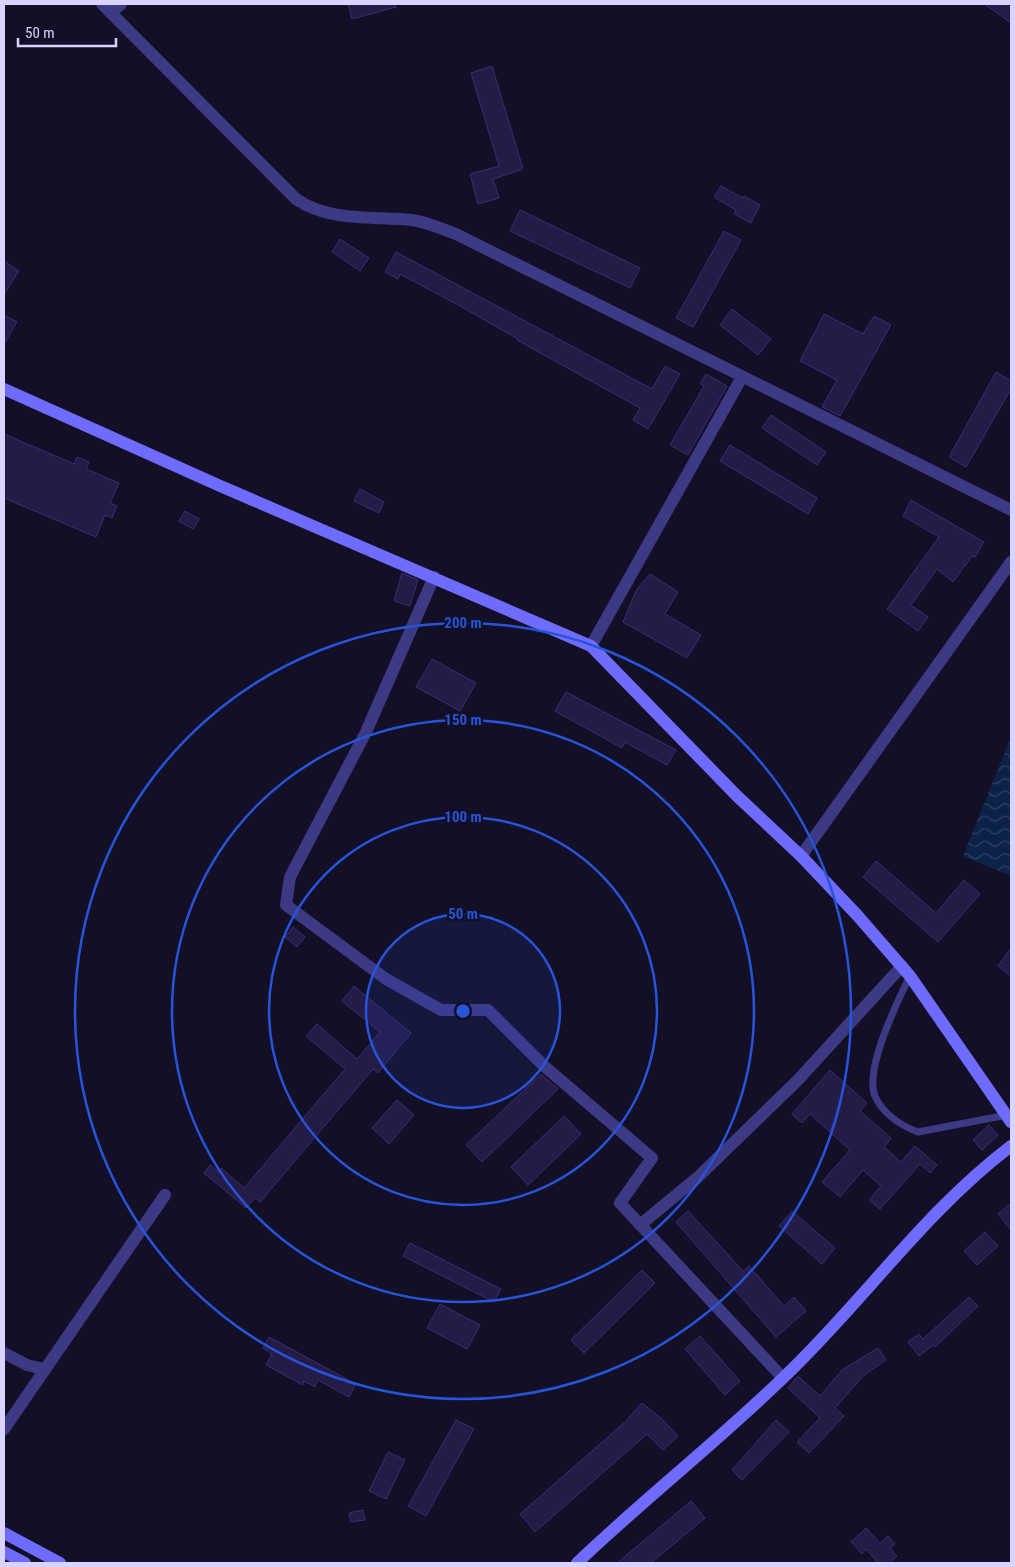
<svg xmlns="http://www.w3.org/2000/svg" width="1015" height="1567" viewBox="0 0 1015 1567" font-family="'Roboto Condensed',sans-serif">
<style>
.water{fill:url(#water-waves)}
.building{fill:#241b47;stroke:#3b2d73}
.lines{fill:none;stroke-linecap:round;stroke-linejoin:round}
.lane{stroke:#3d3a85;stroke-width:7}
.street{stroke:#3d3a85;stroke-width:12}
.secondary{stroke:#6f6bff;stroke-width:12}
.ring{fill:none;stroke:#2655da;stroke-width:2.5}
.centre{fill:#2655da;stroke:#130f26;stroke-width:2.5}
.ring-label{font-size:15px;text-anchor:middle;font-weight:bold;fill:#2655da;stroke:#130f26;stroke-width:4.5;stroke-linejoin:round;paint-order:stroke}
</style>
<defs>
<pattern id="water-waves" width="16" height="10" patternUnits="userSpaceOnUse" patternTransform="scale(1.25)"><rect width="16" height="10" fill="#0c2248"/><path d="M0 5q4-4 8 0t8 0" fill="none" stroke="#2f4163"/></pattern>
</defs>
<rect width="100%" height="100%" fill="#130f26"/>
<polygon class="water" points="1011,737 1011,876 963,856"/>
<g class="building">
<polygon points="348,4 396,4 396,7 352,19"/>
<polygon points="984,4 1005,4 1011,8 1011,23"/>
<polygon points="492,66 523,169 493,179 499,198 478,204 470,174 499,166 471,73"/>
<polygon points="721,186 743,198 744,196 760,205 751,223 734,214 736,210 714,197"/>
<polygon points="520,210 640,268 630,288 510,231"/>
<polygon points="724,231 741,240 693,327 676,318"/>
<polygon points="340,239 369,258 360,271 332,252"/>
<polygon points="396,252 652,389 665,366 680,374 648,429 633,420 640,408 517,340 518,339 460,306 400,274 398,279 385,272"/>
<polygon points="4,261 19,271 4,294"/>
<polygon points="732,309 771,339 758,355 720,325"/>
<polygon points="824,314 863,334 874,316 891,325 840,416 822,407 837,380 800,361"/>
<polygon points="4,315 17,322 4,344"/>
<polygon points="996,372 1011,381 1011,389 966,467 949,457"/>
<polygon points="706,374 727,386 688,455 670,445 704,386 700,384"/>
<polygon points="771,415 826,452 817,465 762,428"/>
<polygon points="4,434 74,464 77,457 89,462 86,469 119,483 110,503 117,506 112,518 105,515 96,537 4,498"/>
<polygon points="730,445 817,498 808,514 720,461"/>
<polygon points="360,489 384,502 379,513 354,501"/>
<polygon points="911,500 984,542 975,557 972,556 953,582 937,569 911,605 928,617 918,631 887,609 939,537 903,516"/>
<polygon points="185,511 199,519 193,529 179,521"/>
<polygon points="402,573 418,580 410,606 394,601"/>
<polygon points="650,574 678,592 665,614 701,635 687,658 623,622 637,589"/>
<polygon points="432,659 476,683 460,711 416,687"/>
<polygon points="566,692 676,750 667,765 625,742 622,748 555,711"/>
<polygon points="876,861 936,913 964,880 980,894 938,942 863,877"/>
<polygon points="293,927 305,937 297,947 285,937"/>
<polygon points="1011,948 1011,976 998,966"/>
<polygon points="354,986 411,1033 378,1073 373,1069 260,1202 255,1198 246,1208 204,1173 210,1165 218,1171 221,1168 244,1188 345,1069 306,1036 317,1024 357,1059 380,1032 342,1001"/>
<polygon points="830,1070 867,1103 860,1111 891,1138 884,1147 901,1162 915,1146 937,1165 930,1173 920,1164 880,1209 869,1200 881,1186 863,1170 840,1197 822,1182 850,1150 810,1114 802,1123 792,1114"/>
<polygon points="541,1074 558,1089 482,1162 466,1145"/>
<polygon points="397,1100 414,1115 389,1144 372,1128"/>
<polygon points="564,1116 581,1134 528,1185 511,1167"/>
<polygon points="989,1125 998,1135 982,1150 973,1140"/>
<polygon points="1011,1203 1011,1230 998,1214"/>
<polygon points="688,1211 743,1271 749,1266 784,1306 794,1297 806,1311 776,1337 676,1222"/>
<polygon points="792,1211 835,1248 822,1264 779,1226"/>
<polygon points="985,1232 998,1246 977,1265 964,1251"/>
<polygon points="410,1243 501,1289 494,1302 403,1256"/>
<polygon points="642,1270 655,1283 584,1353 571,1340"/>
<polygon points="969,1297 978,1306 935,1347 933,1345 919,1356 908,1342 919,1334 923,1339"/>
<polygon points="440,1304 480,1325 467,1349 427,1328"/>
<polygon points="700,1336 740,1381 725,1395 685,1349"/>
<polygon points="269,1337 356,1384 349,1397 318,1380 315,1387 304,1381 303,1385 266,1365 272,1354 263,1348"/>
<polygon points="878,1348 886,1360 863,1376 835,1408 844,1416 809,1453 797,1442 820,1418 788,1388 798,1376 820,1396 842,1370"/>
<polygon points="642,1403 662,1419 678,1436 663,1450 647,1434 535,1532 520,1514 625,1422"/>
<polygon points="456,1420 474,1429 426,1516 408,1506"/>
<polygon points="776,1420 789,1432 742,1480 732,1470"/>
<polygon points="388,1452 405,1460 386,1499 369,1491"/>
<polygon points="691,1501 705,1518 651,1563 617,1563"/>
<polygon points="363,1510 365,1520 351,1522 349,1513"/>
<polygon points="866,1528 880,1543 888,1536 895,1544 890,1548 897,1556 889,1563 878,1563 866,1549 862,1554 851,1542"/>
</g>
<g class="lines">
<path class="lane" d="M910 976C898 1000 864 1070 875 1096 882 1113 901 1126 918 1132L1007 1115"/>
<g class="street">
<path d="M102 4 296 199C329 222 373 216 412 220 427 222 442 229 456 234L1011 510"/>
<polyline points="112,12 121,4"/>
<polyline points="434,577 366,732 290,877 286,905 386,979 441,1010 488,1010 544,1066 652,1158 620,1203 783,1378"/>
<polyline points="591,646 742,377"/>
<polyline points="801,856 1011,562"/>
<polyline points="640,1225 697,1178 798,1080 902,966"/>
<polyline points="4,1353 27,1365 44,1369"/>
<polyline points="4,1429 165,1195"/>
</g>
<g class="secondary">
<polyline points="4,389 218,485 591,646 737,796 801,856 857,915 910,976 1011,1122"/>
<polyline points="4,1533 60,1563"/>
<polyline points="4,1552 25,1563"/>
<path d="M577 1563C644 1499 717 1442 783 1378 862 1303 924 1212 1011 1146"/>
</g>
</g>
<circle cx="463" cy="1011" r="97" fill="#2655da" fill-opacity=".12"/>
<g class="ring">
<circle cx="463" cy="1011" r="97"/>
<circle cx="463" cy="1011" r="194"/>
<circle cx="463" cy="1011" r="291"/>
<circle cx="463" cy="1011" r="388"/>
</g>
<circle cx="463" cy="1011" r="8" class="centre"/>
<g class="ring-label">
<text x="463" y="628">200 m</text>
<text x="463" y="725">150 m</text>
<text x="463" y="822">100 m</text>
<text x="463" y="919">50 m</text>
</g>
<rect width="1015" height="1567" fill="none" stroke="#d9d4ff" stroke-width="10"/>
<path d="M18 38v8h98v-8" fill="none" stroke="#d9d4ff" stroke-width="2.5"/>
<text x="25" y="38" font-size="15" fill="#d9d4ff" stroke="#130f26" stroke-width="4" paint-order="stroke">50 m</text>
</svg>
